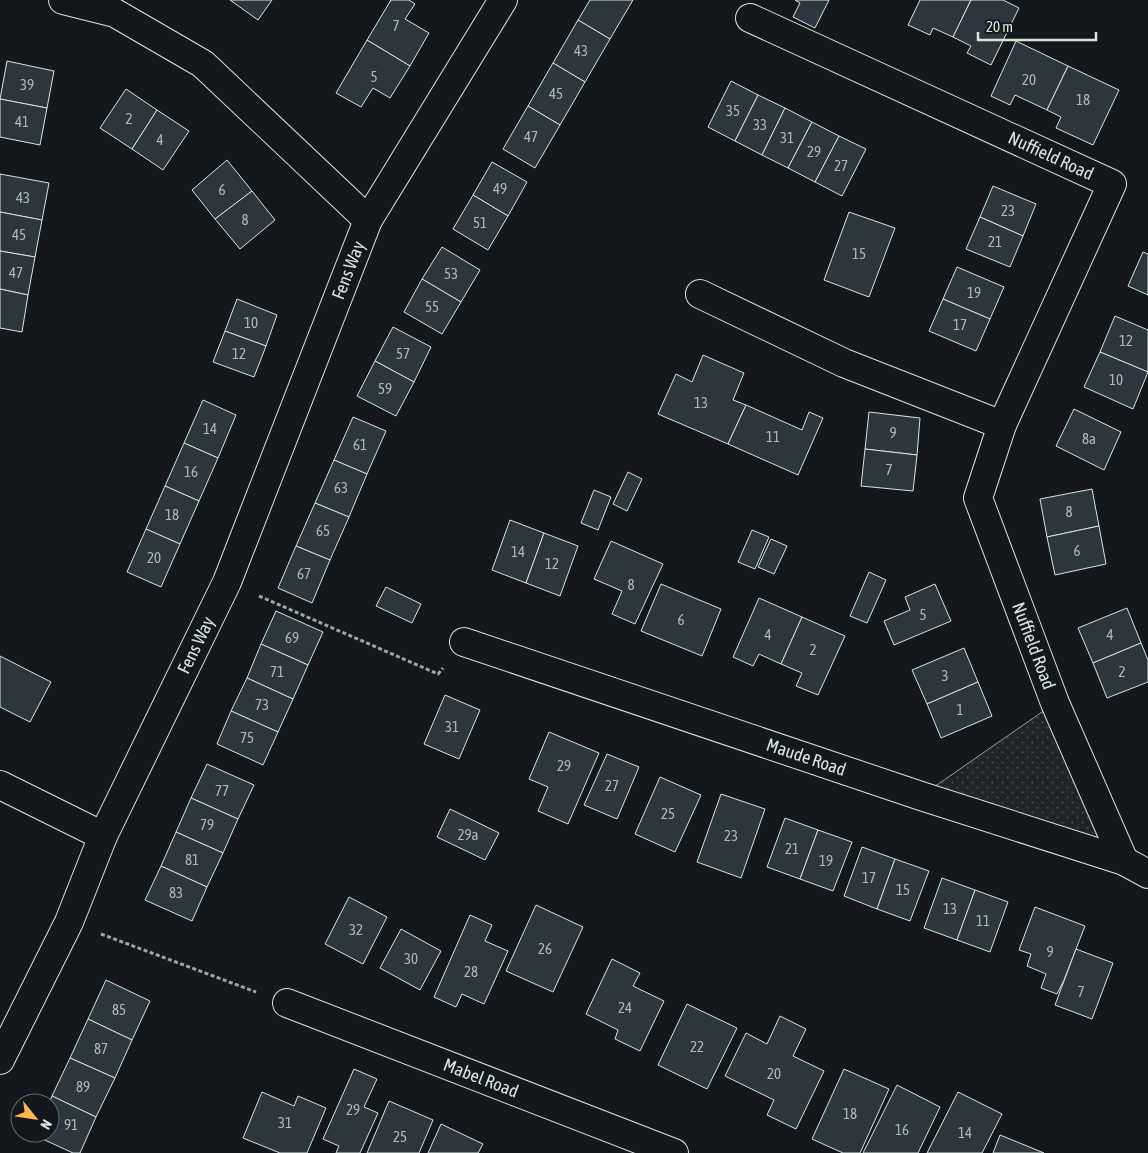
<svg xmlns="http://www.w3.org/2000/svg" width="1148" height="1153" viewBox="0 0 1148 1153" font-family="'Asap Condensed',sans-serif">
<style>
.grass{fill:url(#grass-dots);stroke:#939e99}
.building{fill:#2c363c;stroke:#d8e6dc}
.lines{fill:none;stroke-linecap:round;stroke-linejoin:round}
.minor-casing{stroke:#d8e6dc;stroke-width:30}
.path{stroke:#9da8a2;stroke-width:3;stroke-dasharray:4 2.5;stroke-linecap:butt}
.minor{stroke:#14181c;stroke-width:28}
.labels{text-anchor:middle;stroke-width:4;stroke-linejoin:round;paint-order:stroke}
.number-label{font-size:15px;fill:#adbab4}
.street-label{font-size:18px;fill:#d8e6dc;stroke:#14181c}
</style>
<defs>
<pattern id="grass-dots" width="8" height="8" patternUnits="userSpaceOnUse" patternTransform="scale(1.25)"><rect width="8" height="8" fill="#202428"/><path d="M2 2h.1M6 6h.1" fill="none" stroke="#404447" stroke-width="1.8" stroke-linecap="round"/></pattern>
</defs>
<rect width="100%" height="100%" fill="#14181c"/>
<polygon class="grass" points="1055,703 1124,861 921,796"/>
<g class="building">
<polygon points="230,0 272,0 258,20"/>
<polygon points="391,0 409,0 415,4 405,19 429,33 410,66 367,40"/>
<polygon points="590,0 633,0 610,39 578,20"/>
<polygon points="795,0 829,0 815,28 793,17 800,3"/>
<polygon points="920,0 971,0 953,37 933,28 930,35 908,25"/>
<polygon points="971,0 1003,0 1019,8 991,65 967,53 971,46 953,37"/>
<polygon points="578,20 610,39 585,82 553,63"/>
<polygon points="367,40 410,66 390,98 373,88 361,107 336,93"/>
<polygon points="1016,41 1068,66 1047,110 1015,95 1010,105 991,96"/>
<polygon points="7,61 54,71 47,108 0,99"/>
<polygon points="553,63 585,82 560,125 528,106"/>
<polygon points="1068,66 1119,90 1093,145 1056,128 1061,117 1047,110"/>
<polygon points="731,81 758,95 735,141 708,127"/>
<polygon points="126,89 157,110 132,149 100,128"/>
<polygon points="758,95 785,108 762,155 735,141"/>
<polygon points="0,99 47,108 40,145 0,137"/>
<polygon points="528,106 560,125 535,168 503,149"/>
<polygon points="785,108 812,122 788,168 762,155"/>
<polygon points="157,110 189,131 163,170 132,149"/>
<polygon points="812,122 839,136 815,182 788,168"/>
<polygon points="839,136 866,149 842,196 815,182"/>
<polygon points="227,160 252,191 215,219 192,190"/>
<polygon points="492,162 527,182 508,216 473,195"/>
<polygon points="0,174 49,183 42,220 0,212"/>
<polygon points="993,186 1036,204 1023,236 980,217"/>
<polygon points="252,191 275,220 240,249 215,219"/>
<polygon points="473,195 508,216 488,250 453,229"/>
<polygon points="0,212 42,220 35,257 0,251"/>
<polygon points="849,212 895,228 869,297 824,280"/>
<polygon points="980,217 1023,236 1010,267 966,249"/>
<polygon points="442,247 480,270 461,302 422,279"/>
<polygon points="0,251 35,257 28,295 0,289"/>
<polygon points="1143,252 1148,254 1148,295 1128,286"/>
<polygon points="957,267 1004,287 990,319 943,299"/>
<polygon points="422,279 461,302 442,334 404,312"/>
<polygon points="0,289 28,295 22,332 0,328"/>
<polygon points="237,299 277,315 266,346 225,331"/>
<polygon points="943,299 990,319 976,351 929,331"/>
<polygon points="1115,316 1148,330 1148,372 1100,352"/>
<polygon points="393,327 431,347 414,382 375,361"/>
<polygon points="225,331 266,346 254,377 213,362"/>
<polygon points="1100,352 1148,372 1133,409 1084,387"/>
<polygon points="703,355 744,373 733,400 746,405 728,444 658,414 676,374 692,382"/>
<polygon points="375,361 414,382 396,416 357,396"/>
<polygon points="203,400 236,415 218,458 184,443"/>
<polygon points="746,405 802,430 809,412 823,418 798,475 728,444"/>
<polygon points="1074,409 1121,432 1104,470 1056,446"/>
<polygon points="869,412 920,418 917,455 865,449"/>
<polygon points="353,417 386,431 367,474 334,460"/>
<polygon points="184,443 218,458 199,501 165,486"/>
<polygon points="865,449 917,455 913,491 861,486"/>
<polygon points="334,460 367,474 349,517 315,503"/>
<polygon points="628,472 642,479 627,511 613,504"/>
<polygon points="165,486 199,501 180,544 146,529"/>
<polygon points="1092,489 1099,526 1047,537 1040,499"/>
<polygon points="594,490 611,497 598,530 581,523"/>
<polygon points="315,503 349,517 330,560 296,546"/>
<polygon points="510,520 544,533 526,583 492,570"/>
<polygon points="1099,526 1106,564 1055,575 1047,537"/>
<polygon points="146,529 180,544 161,587 127,572"/>
<polygon points="752,530 769,537 755,569 738,562"/>
<polygon points="544,533 578,546 560,596 526,583"/>
<polygon points="771,539 787,546 774,574 758,567"/>
<polygon points="611,541 663,564 635,624 612,614 622,591 594,579"/>
<polygon points="296,546 330,560 312,603 278,588"/>
<polygon points="869,572 886,580 867,623 850,616"/>
<polygon points="661,584 721,609 702,656 641,631"/>
<polygon points="935,584 951,621 894,645 884,621 910,610 905,597"/>
<polygon points="386,587 421,604 412,623 376,606"/>
<polygon points="759,598 802,617 781,664 759,654 753,666 733,657"/>
<polygon points="1127,608 1141,643 1093,663 1078,628"/>
<polygon points="276,611 323,632 308,665 261,644"/>
<polygon points="802,617 845,636 818,695 796,686 802,673 781,664"/>
<polygon points="1141,643 1148,660 1148,682 1107,698 1093,663"/>
<polygon points="261,644 308,665 293,699 247,678"/>
<polygon points="964,648 978,682 927,704 912,670"/>
<polygon points="0,656 51,682 30,722 0,707"/>
<polygon points="247,678 293,699 278,732 231,711"/>
<polygon points="978,682 992,716 941,738 927,704"/>
<polygon points="445,695 480,710 459,759 424,744"/>
<polygon points="231,711 278,732 263,765 217,744"/>
<polygon points="549,732 599,753 568,824 538,811 548,787 529,779"/>
<polygon points="607,754 639,767 617,819 584,805"/>
<polygon points="207,764 254,785 238,819 191,798"/>
<polygon points="660,777 701,795 675,852 635,834"/>
<polygon points="721,794 765,809 741,878 697,862"/>
<polygon points="191,798 238,819 223,853 176,832"/>
<polygon points="450,809 499,833 485,860 437,837"/>
<polygon points="785,818 818,830 800,879 767,867"/>
<polygon points="818,830 852,842 833,891 800,879"/>
<polygon points="176,832 223,853 207,887 161,866"/>
<polygon points="862,847 895,859 877,909 844,896"/>
<polygon points="895,859 929,871 910,921 877,909"/>
<polygon points="161,866 207,887 192,921 145,900"/>
<polygon points="942,878 975,890 957,940 924,928"/>
<polygon points="975,890 1008,902 990,952 957,940"/>
<polygon points="349,897 387,917 363,964 325,944"/>
<polygon points="536,905 583,927 553,992 506,971"/>
<polygon points="1035,907 1085,926 1064,980 1057,994 1041,988 1046,974 1027,966 1031,954 1019,950"/>
<polygon points="470,915 492,925 485,941 508,951 484,1004 462,994 456,1007 434,997"/>
<polygon points="401,929 441,951 420,990 380,968"/>
<polygon points="1076,949 1113,963 1092,1019 1055,1005"/>
<polygon points="612,959 640,973 633,986 664,1001 640,1051 615,1039 618,1030 586,1014"/>
<polygon points="106,980 150,1001 132,1040 88,1019"/>
<polygon points="687,1004 737,1028 707,1089 658,1065"/>
<polygon points="780,1016 806,1029 793,1056 824,1071 796,1129 767,1115 774,1100 725,1076 746,1033 767,1044"/>
<polygon points="88,1019 132,1040 115,1078 70,1058"/>
<polygon points="70,1058 115,1078 96,1117 52,1096"/>
<polygon points="354,1069 377,1079 364,1107 378,1113 360,1153 336,1153 339,1146 323,1139"/>
<polygon points="844,1069 889,1089 860,1153 843,1153 812,1139"/>
<polygon points="897,1085 940,1107 918,1153 863,1153"/>
<polygon points="262,1092 294,1106 298,1096 326,1108 307,1153 280,1153 243,1138"/>
<polygon points="958,1092 1002,1114 982,1153 927,1153"/>
<polygon points="52,1096 96,1117 80,1153 73,1153 34,1135 35,1133 50,1133 50,1103 49,1103"/>
<polygon points="389,1101 433,1120 419,1153 367,1153"/>
<polygon points="441,1124 483,1144 478,1153 428,1153"/>
<polygon points="1000,1135 1044,1153 993,1153"/>
</g>
<g class="lines">
<g class="minor-casing">
<g id="minor">
<polyline points="63,0 115,13 203,64 368,220"/>
<path id="s1" d="M750 18 1112 184 1002 425 978 498 1055 703 1124 861"/>
<polyline points="700,294 844,363 1002,425"/>
<path id="s2" d="M464 642 921 796 1124 861 1148 874"/>
<polyline points="0,785 103,836"/>
<path id="s3" d="M287 1003 674 1153"/>
<path id="s4" d="M0 1060 69 922 103 836 227 582 368 220 503 0"/>
</g>
</g>
<g class="path">
<polyline points="259,596 438,674 443,668"/>
<polyline points="101,934 256,992"/>
</g>
<use href="#minor" class="minor"/>
</g>
<g class="labels">
<g class="number-label">
<text x="396" y="31">7</text>
<text x="581" y="56">43</text>
<text x="374" y="82">5</text>
<text x="1029" y="85">20</text>
<text x="27" y="90">39</text>
<text x="556" y="99">45</text>
<text x="1083" y="105">18</text>
<text x="733" y="116">35</text>
<text x="129" y="124">2</text>
<text x="22" y="127">41</text>
<text x="760" y="130">33</text>
<text x="531" y="142">47</text>
<text x="787" y="143">31</text>
<text x="160" y="145">4</text>
<text x="814" y="157">29</text>
<text x="841" y="171">27</text>
<text x="500" y="194">49</text>
<text x="222" y="195">6</text>
<text x="23" y="203">43</text>
<text x="1008" y="216">23</text>
<text x="245" y="225">8</text>
<text x="480" y="228">51</text>
<text x="19" y="240">45</text>
<text x="995" y="247">21</text>
<text x="859" y="259">15</text>
<text x="16" y="278">47</text>
<text x="451" y="279">53</text>
<text x="974" y="298">19</text>
<text x="432" y="312">55</text>
<text x="251" y="328">10</text>
<text x="960" y="330">17</text>
<text x="1126" y="346">12</text>
<text x="239" y="359">12</text>
<text x="403" y="359">57</text>
<text x="1116" y="385">10</text>
<text x="385" y="394">59</text>
<text x="701" y="408">13</text>
<text x="210" y="434">14</text>
<text x="893" y="438">9</text>
<text x="773" y="442">11</text>
<text x="1089" y="444">8a</text>
<text x="360" y="450">61</text>
<text x="889" y="475">7</text>
<text x="191" y="477">16</text>
<text x="341" y="493">63</text>
<text x="1069" y="517">8</text>
<text x="172" y="520">18</text>
<text x="323" y="536">65</text>
<text x="1077" y="556">6</text>
<text x="518" y="557">14</text>
<text x="154" y="563">20</text>
<text x="552" y="569">12</text>
<text x="304" y="579">67</text>
<text x="631" y="590">8</text>
<text x="923" y="620">5</text>
<text x="681" y="625">6</text>
<text x="768" y="640">4</text>
<text x="1110" y="640">4</text>
<text x="292" y="643">69</text>
<text x="813" y="655">2</text>
<text x="277" y="677">71</text>
<text x="1122" y="677">2</text>
<text x="945" y="681">3</text>
<text x="262" y="710">73</text>
<text x="960" y="715">1</text>
<text x="452" y="732">31</text>
<text x="247" y="743">75</text>
<text x="564" y="771">29</text>
<text x="612" y="791">27</text>
<text x="222" y="796">77</text>
<text x="668" y="819">25</text>
<text x="207" y="830">79</text>
<text x="468" y="840">29a</text>
<text x="731" y="841">23</text>
<text x="792" y="854">21</text>
<text x="192" y="865">81</text>
<text x="826" y="866">19</text>
<text x="869" y="883">17</text>
<text x="903" y="895">15</text>
<text x="176" y="898">83</text>
<text x="950" y="914">13</text>
<text x="983" y="926">11</text>
<text x="356" y="935">32</text>
<text x="545" y="954">26</text>
<text x="1050" y="957">9</text>
<text x="411" y="964">30</text>
<text x="471" y="977">28</text>
<text x="1081" y="997">7</text>
<text x="625" y="1013">24</text>
<text x="119" y="1015">85</text>
<text x="697" y="1052">22</text>
<text x="101" y="1054">87</text>
<text x="774" y="1079">20</text>
<text x="83" y="1092">89</text>
<text x="353" y="1115">29</text>
<text x="850" y="1119">18</text>
<text x="285" y="1128">31</text>
<text x="71" y="1130">91</text>
<text x="902" y="1135">16</text>
<text x="965" y="1138">14</text>
<text x="400" y="1142">25</text>
</g>
<g class="street-label">
<text dy="6" stroke="none"><textPath href="#s1" startOffset="331">Nuffield Road</textPath></text>
<text dy="6" stroke="none"><textPath href="#s4" startOffset="864">Fens Way</textPath></text>
<text dy="6" stroke="none"><textPath href="#s4" startOffset="459">Fens Way</textPath></text>
<text dy="6" stroke="none"><textPath href="#s1" startOffset="898">Nuffield Road</textPath></text>
<text dy="6" stroke="none"><textPath href="#s2" startOffset="361">Maude Road</textPath></text>
<text dy="6" stroke="none"><textPath href="#s3" startOffset="208">Mabel Road</textPath></text>
</g>
</g>
<g transform="translate(35 1118) rotate(120)"><circle r="24" fill="#14181c" stroke="#626a69"/>
<path d="M0-4L9 19L0 12L-9 19Z" fill="#ffb74d"/>
<text y="-8" font-size="14" font-weight="bold" text-anchor="middle" fill="#d8e6dc">N</text>
</g>
<path d="M978 32v8h118v-8" fill="none" stroke="#d8e6dc" stroke-width="2.5"/>
<text x="986" y="32" font-size="15" fill="#d8e6dc" stroke="#14181c" stroke-width="4" paint-order="stroke">20 m</text>
</svg>
